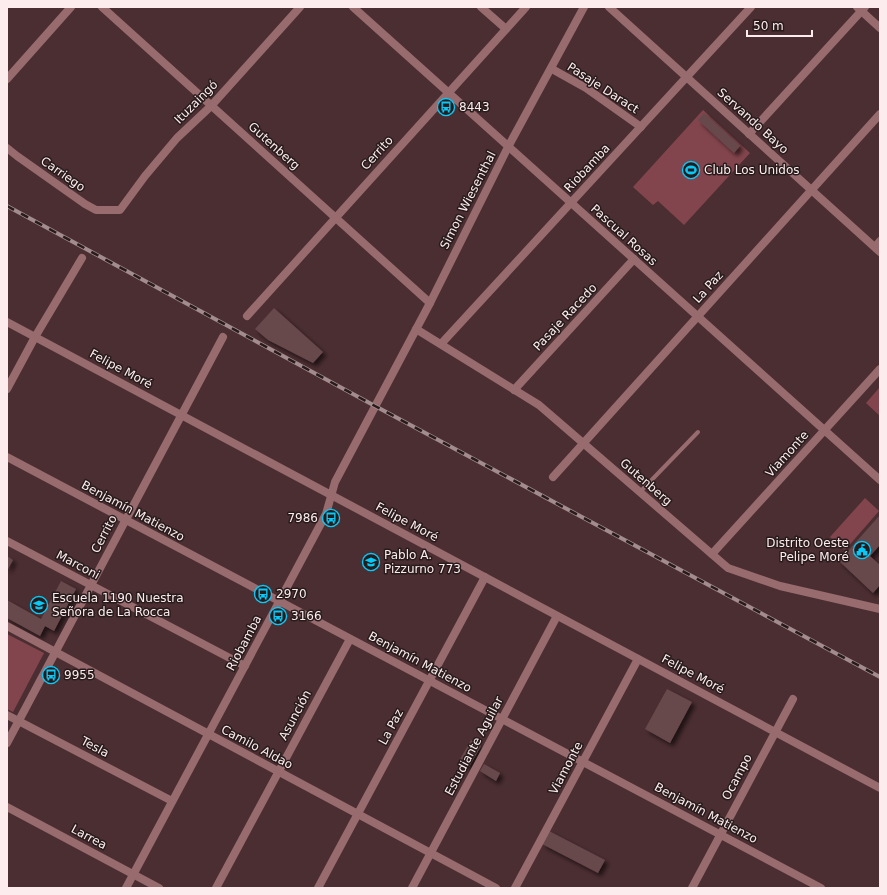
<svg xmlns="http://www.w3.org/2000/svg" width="887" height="895" viewBox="0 0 887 895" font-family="'DejaVu Sans',sans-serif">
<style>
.green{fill:#83454d}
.building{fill:#68484c;filter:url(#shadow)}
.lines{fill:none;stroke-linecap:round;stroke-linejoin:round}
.service{stroke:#986b6f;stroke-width:4}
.minor{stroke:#986b6f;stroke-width:8}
.rail-casing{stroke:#a38c8e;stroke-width:4}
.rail{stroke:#281b1c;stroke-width:2.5;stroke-dasharray:8;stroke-linecap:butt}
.labels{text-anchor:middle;stroke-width:3;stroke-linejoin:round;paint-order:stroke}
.street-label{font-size:12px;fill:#fceced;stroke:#281b1c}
.poi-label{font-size:12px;fill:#fceced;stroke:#281b1c;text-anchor:start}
</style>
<defs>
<filter id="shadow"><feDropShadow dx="3.5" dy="3.5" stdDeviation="2" flood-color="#0009"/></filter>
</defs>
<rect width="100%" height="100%" fill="#4b2e31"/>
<g class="green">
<polygon points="703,110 750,153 684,225 658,201 653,205 633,187"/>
<polygon points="880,387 880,416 866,403"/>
<polygon points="865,498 879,511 845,550 830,537"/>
<polygon points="7,634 44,653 13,712 7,709"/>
</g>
<g class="building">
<polygon points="704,113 740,146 734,153 698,120"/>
<polygon points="274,308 323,352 313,363 268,340 255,329"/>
<polygon points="880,515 880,545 870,556 880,565 880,585 873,593 839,561"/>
<polygon points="7,556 13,560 7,571"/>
<polygon points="61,581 76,589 54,631 45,626 40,636 7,618 7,600 41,619"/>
<polygon points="667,689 692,702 670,743 645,729"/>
<polygon points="471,740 481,746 469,767 459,761"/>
<polygon points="484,764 500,773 496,781 480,771"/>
<polygon points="549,831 605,860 598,873 542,844"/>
</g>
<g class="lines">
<polyline class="service" points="640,492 698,432"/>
<g class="minor">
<polyline points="102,7 430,303"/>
<polyline points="353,7 880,480"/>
<polyline points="481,7 506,29"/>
<polyline points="609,7 880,252"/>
<polyline points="857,7 880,28"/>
<polyline points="552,69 586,88 641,127"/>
<polyline points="7,79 71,7"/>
<polyline points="749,134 865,7"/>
<polyline points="7,148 17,156 85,204 96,210 120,210 145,176 177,138 211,106 300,7"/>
<polyline points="875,247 880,241"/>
<polyline points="247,316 526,7"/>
<polyline points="7,322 880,788"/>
<polyline points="416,329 539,405 728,568 780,586 880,609"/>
<polyline points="441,344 751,7"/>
<polyline points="7,389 35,337 82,258"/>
<polyline points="514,390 634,259"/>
<polyline points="7,457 821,888"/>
<polyline points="553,477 880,114"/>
<polyline points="7,541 245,666"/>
<polyline points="712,554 880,369"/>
<polyline points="7,626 496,888"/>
<polyline points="7,715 172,801"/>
<polyline points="7,743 223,337"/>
<polyline points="7,807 159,888"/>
<polyline points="126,888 326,514 335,482 430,303 508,147 584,7"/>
<polyline points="216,888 350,639"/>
<polyline points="318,888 485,577"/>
<polyline points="412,888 557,616"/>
<polyline points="515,888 638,659"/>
<polyline points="692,888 793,699"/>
</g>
<g class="rail-casing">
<polyline id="rail" points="7,206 375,406 880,677"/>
</g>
<use href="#rail" class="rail"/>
</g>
<defs>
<g id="bus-ring" transform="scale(0.9)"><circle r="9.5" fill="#281b1c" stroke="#04cbf9" stroke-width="1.5"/><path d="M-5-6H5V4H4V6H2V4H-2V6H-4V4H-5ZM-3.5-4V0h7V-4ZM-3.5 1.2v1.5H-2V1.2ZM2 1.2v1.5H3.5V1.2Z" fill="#04cbf9"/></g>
<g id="stadium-ring" transform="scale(0.9)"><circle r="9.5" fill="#281b1c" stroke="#04cbf9" stroke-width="1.5"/><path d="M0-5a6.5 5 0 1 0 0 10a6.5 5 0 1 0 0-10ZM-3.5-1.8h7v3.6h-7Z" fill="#04cbf9"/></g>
<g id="civic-ring" transform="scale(0.9)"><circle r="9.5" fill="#281b1c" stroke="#04cbf9" stroke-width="1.5"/><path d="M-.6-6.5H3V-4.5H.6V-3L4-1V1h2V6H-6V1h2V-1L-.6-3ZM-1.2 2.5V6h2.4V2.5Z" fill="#04cbf9"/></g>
<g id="school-ring" transform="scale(0.9)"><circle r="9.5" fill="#281b1c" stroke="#04cbf9" stroke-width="1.5"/><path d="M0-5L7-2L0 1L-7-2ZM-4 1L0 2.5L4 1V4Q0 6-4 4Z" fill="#04cbf9"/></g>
</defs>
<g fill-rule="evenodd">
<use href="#bus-ring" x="446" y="107"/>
<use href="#stadium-ring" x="691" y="170"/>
<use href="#bus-ring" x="331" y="518"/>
<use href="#civic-ring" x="862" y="550"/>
<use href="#school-ring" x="371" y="562"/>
<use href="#bus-ring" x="263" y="594"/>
<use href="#school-ring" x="39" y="605"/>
<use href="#bus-ring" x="278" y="616"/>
<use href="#bus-ring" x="51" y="675"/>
</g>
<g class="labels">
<g class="street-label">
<text transform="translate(603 88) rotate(33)" y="4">Pasaje Daract</text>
<text transform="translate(196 102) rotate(-45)" y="4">Ituzaingó</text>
<text transform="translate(753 121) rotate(42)" y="4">Servando Bayo</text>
<text transform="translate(274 146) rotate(42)" y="4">Gutenberg</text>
<text transform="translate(377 153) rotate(-48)" y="4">Cerrito</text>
<text transform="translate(587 168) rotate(-47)" y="4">Riobamba</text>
<text transform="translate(63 174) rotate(35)" y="4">Carriego</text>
<text transform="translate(468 200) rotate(-63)" y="4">Simon Wiesenthal</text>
<text transform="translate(624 235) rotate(42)" y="4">Pascual Rosas</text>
<text transform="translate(708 287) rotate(-48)" y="4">La Paz</text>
<text transform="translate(565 317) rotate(-47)" y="4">Pasaje Racedo</text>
<text transform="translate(121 369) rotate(28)" y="4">Felipe Moré</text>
<text transform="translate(787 454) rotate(-48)" y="4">Viamonte</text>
<text transform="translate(646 482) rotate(41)" y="4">Gutenberg</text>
<text transform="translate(133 511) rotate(28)" y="4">Benjamín Matienzo</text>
<text transform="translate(407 522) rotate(28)" y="4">Felipe Moré</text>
<text transform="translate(104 534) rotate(-62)" y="4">Cerrito</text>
<text transform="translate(78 565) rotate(28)" y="4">Marconi</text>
<text transform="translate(244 643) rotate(-62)" y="4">Riobamba</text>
<text transform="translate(420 662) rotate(28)" y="4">Benjamín Matienzo</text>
<text transform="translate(693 674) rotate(28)" y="4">Felipe Moré</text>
<text transform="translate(295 715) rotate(-62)" y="4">Asunción</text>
<text transform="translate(391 727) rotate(-62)" y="4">La Paz</text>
<text transform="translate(474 746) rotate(-62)" y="4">Estudiante Aguilar</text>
<text transform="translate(95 747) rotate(28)" y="4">Tesla</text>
<text transform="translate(257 747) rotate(28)" y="4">Camilo Aldao</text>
<text transform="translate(566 768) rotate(-62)" y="4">Viamonte</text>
<text transform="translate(737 777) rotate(-62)" y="4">Ocampo</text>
<text transform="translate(706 813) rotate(28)" y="4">Benjamín Matienzo</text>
<text transform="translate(89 837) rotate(28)" y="4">Larrea</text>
</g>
<g class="poi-label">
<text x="459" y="111">8443</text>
<text x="704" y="174">Club Los Unidos</text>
<text x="318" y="522" text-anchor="end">7986</text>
<text x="849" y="547" text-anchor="end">Distrito Oeste<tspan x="849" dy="14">Pelipe Moré</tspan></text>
<text x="384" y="559">Pablo A.<tspan x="384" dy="14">Pizzurno 773</tspan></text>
<text x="276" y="598">2970</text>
<text x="52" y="602">Escuela 1190 Nuestra<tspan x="52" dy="14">Señora de La Rocca</tspan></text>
<text x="291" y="620">3166</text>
<text x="64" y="679">9955</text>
</g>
</g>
<rect width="887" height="895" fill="none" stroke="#fceced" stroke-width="16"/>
<path d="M747 30v6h65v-6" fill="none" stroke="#fceced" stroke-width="2"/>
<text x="753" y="30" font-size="12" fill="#fceced" stroke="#281b1c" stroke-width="3" paint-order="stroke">50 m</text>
</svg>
